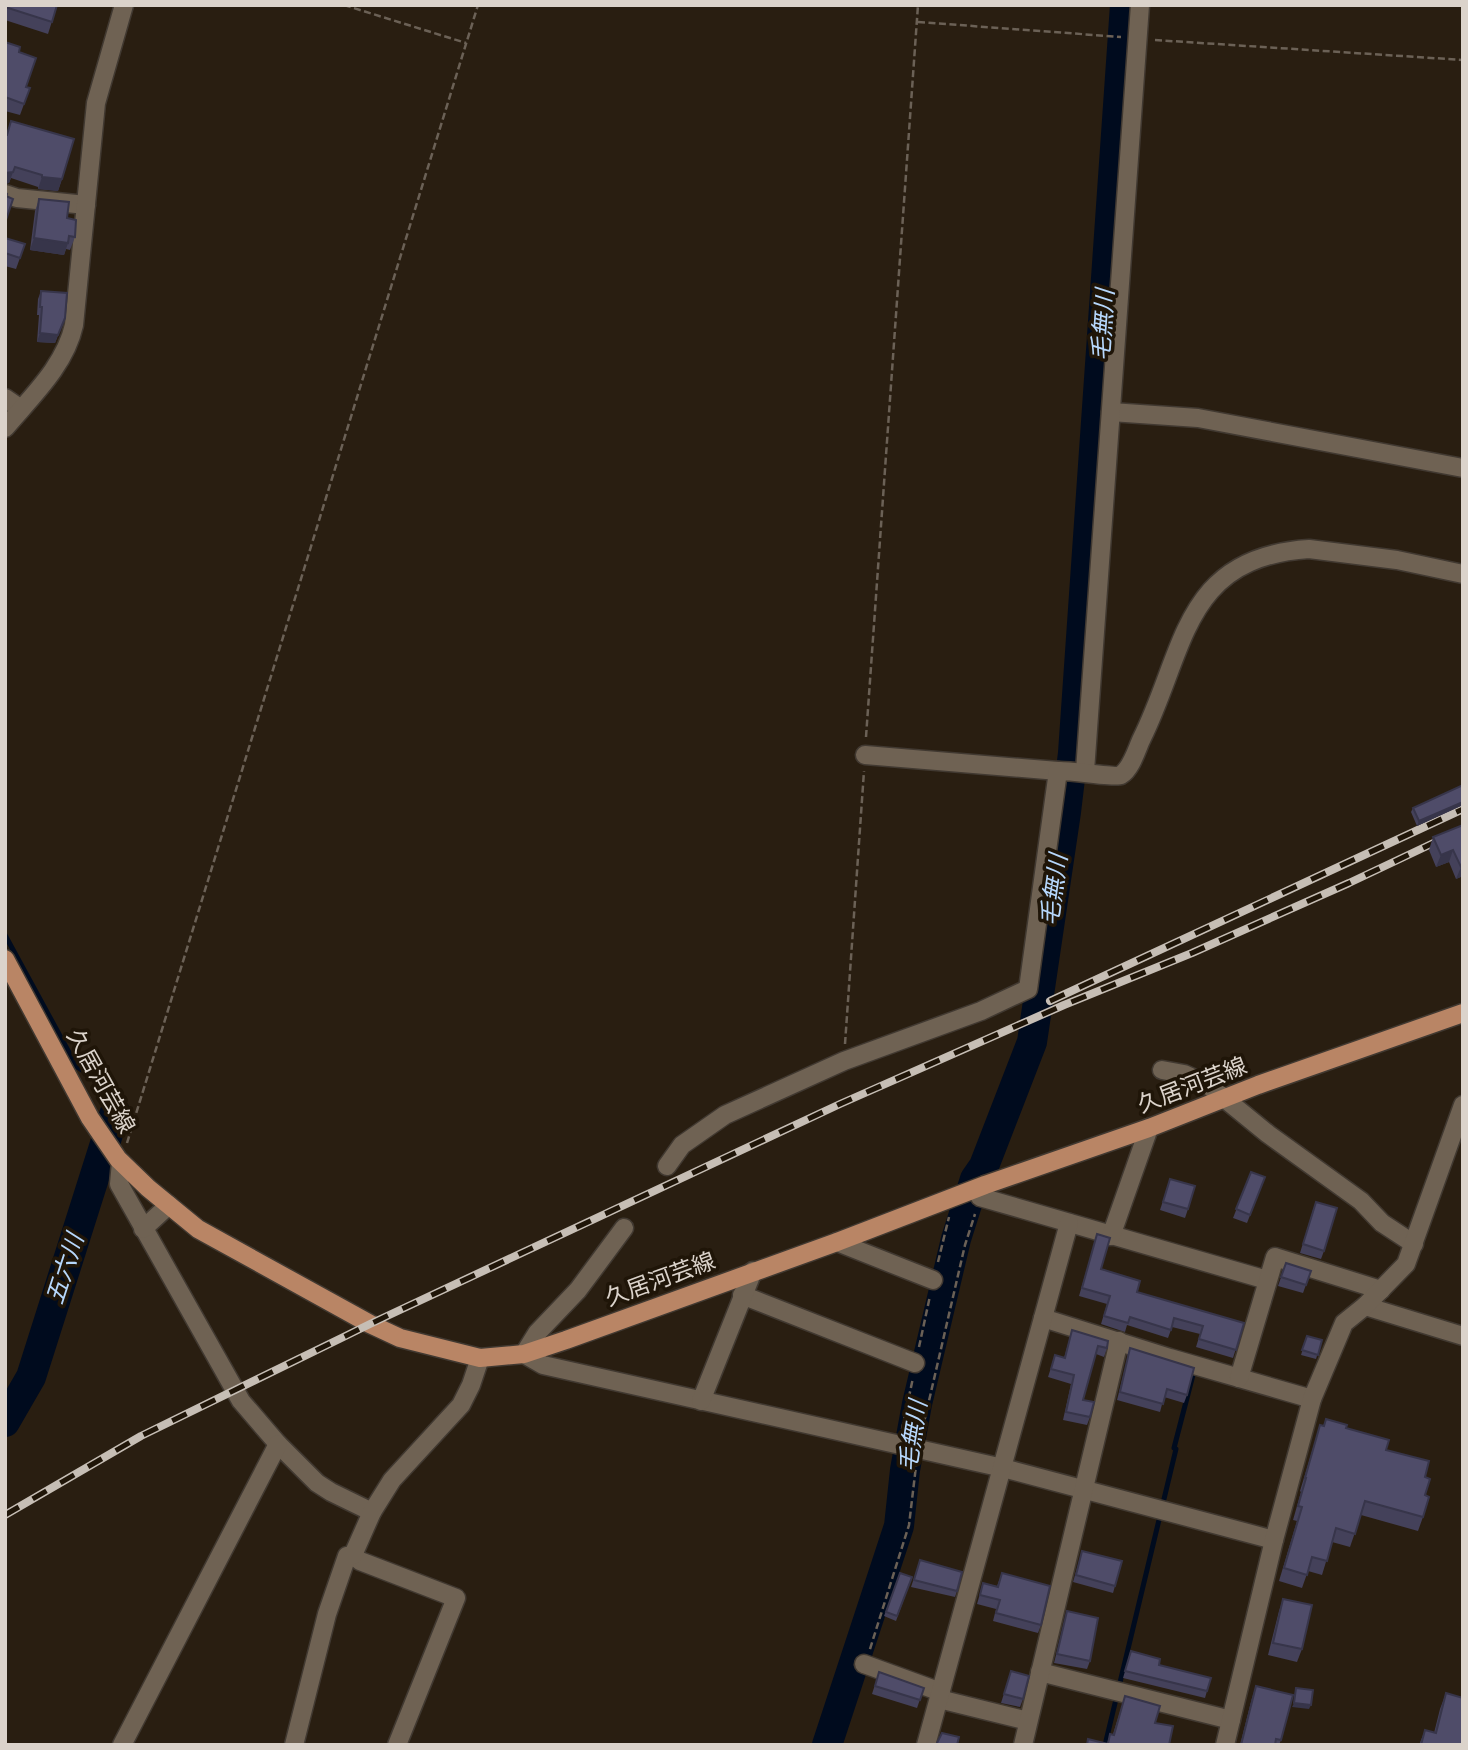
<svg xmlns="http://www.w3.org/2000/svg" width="1468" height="1750" viewBox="0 0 1468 1750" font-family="Inter,'Noto Sans JP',sans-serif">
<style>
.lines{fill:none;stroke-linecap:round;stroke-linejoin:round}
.stream{stroke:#000b1e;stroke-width:5}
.river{stroke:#000b1e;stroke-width:30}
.minor-casing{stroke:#413931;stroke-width:21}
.major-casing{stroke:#413931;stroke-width:21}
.path{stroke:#6b6156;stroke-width:2.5;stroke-dasharray:7 3.5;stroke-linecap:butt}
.minor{stroke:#6f6253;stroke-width:18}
.major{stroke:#b98565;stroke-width:18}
.rail-casing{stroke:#c6beb5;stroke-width:8}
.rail{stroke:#1f1508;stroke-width:5;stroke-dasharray:16;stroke-linecap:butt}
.wall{fill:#44415a}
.shaded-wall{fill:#37354a}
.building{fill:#4f4c69;stroke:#37354a;stroke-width:2}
.labels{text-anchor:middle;stroke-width:7;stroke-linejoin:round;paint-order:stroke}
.street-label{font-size:23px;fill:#dbd3cb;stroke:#1f1508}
.water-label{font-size:24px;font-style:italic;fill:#b6d7fc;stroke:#1f1508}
</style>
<rect width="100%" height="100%" fill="#291e11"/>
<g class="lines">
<g class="stream">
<polyline points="5,935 77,1067 106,1086 112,1096 115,1112"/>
<polyline points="1105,1745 1176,1449 1174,1448 1194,1371"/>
</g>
<g class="river">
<polyline points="5,1422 31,1377 115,1112"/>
<polyline points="827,1745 899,1526 905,1470 917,1404 956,1239 975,1179 984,1166 1032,1042 1066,812 1073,753 1125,5"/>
</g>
<g class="minor-casing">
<g id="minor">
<polyline points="5,194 17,198 86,205"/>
<polyline points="5,398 21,409"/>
<polyline points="1111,412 1198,418 1463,468"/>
<path d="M5 428C31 397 65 366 74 325L96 103 124 5"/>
<polyline points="865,755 1058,771"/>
<polyline points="1085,771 1140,5"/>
<polyline points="1162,1070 1184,1074 1208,1085 1268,1134 1361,1201 1382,1223 1414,1244"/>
<polyline points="121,1162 119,1184 241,1401 278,1444 317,1483 331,1492 372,1512"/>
<path d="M667 1166 682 1145 725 1115 844 1061 981 1011 1028 989 1058 771C1070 770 1115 778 1121 775 1132 768 1137 748 1142 738 1186 649 1183 557 1309 549L1397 560 1463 574"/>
<polyline points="985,1185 980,1197 1267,1280"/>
<polyline points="624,1228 578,1290 537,1333 524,1354 543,1365 1003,1468 1274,1540"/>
<polyline points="143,1229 169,1205"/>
<polyline points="1111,1236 1149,1128"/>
<polyline points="837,1242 933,1280"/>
<polyline points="742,1295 915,1363"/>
<polyline points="1365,1306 1463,1336"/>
<polyline points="1043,1318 1170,1358 1312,1399"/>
<polyline points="1239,1378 1275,1257 1381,1290"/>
<polyline points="701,1401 753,1271"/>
<polyline points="353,1555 360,1561 456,1598 397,1745"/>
<polyline points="864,1664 941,1692"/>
<polyline points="1040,1672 1231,1720"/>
<polyline points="939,1699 1028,1721"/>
<polyline points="122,1745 278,1444"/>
<polyline points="294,1745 327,1614 347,1556 353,1555 372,1512 392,1480 461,1405 471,1385 480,1358"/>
<polyline points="926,1745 1069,1223"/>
<polyline points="1023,1745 1119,1341"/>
<polyline points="1225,1745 1274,1540 1312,1399 1344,1323 1365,1306 1406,1264 1463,1105"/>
</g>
</g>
<g class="major-casing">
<polyline id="major" points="5,959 90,1118 118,1159 148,1188 198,1229 370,1324 400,1338 480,1358 524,1354 566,1340 837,1242 985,1185 1149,1128 1258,1085 1463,1013"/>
</g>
<g class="path">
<polyline points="344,5 466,43"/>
<polyline points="918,22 1121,37"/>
<polyline points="1155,40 1463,60"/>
<polyline points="866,737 918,5"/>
<polyline points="845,1044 864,771"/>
<polyline points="127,1143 478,5"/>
<polyline points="938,1262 949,1217"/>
<polyline points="919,1347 930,1296"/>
<polyline points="902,1429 913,1378"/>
<polyline points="922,1431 965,1245 975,1214"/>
<polyline points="870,1649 909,1525 916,1466"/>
</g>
<use href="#minor" class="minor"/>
<use href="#major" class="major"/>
<g class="rail-casing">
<g id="rail">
<polyline points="1050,1001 1463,809"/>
<polyline points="5,1515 141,1436 370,1324 840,1104 1064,1005 1192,953 1349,883 1463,829"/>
</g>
</g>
<use href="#rail" class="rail"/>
</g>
<g class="wall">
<polygon points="5,5 57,5 48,34 5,20"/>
<polygon points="5,42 19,52 26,87 30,88 20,115 5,111"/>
<polygon points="11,121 62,179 58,191 38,189 38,187 11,178 9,183 5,184 5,135 6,135"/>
<polygon points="39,199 67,218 75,237 70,250 66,249 64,255 30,250 35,211"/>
<polygon points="5,238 25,244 16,269 5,266"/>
<polygon points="41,291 65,318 55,343 37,342 39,315 37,315 38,299"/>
<polygon points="1463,785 1463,805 1417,826 1411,812 1413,808"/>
<polygon points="1463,825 1463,876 1456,879 1449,862 1436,867 1429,850 1433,837"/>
<polygon points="1251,1172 1265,1177 1247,1223 1233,1218"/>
<polygon points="1170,1179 1188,1209 1185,1218 1160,1210"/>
<polygon points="1313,1210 1324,1251 1321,1259 1300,1253"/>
<polygon points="1097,1234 1101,1269 1137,1292 1244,1323 1233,1358 1196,1347 1200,1334 1172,1327 1168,1338 1127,1325 1125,1332 1101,1324 1107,1304 1079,1296"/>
<polygon points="1286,1263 1311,1271 1303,1293 1278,1286"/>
<polygon points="1072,1330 1107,1348 1104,1357 1096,1354 1083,1400 1090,1417 1087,1425 1063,1420 1071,1384 1048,1377 1055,1355 1064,1358"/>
<polygon points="1307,1336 1322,1340 1316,1359 1301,1355"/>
<polygon points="1130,1348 1187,1395 1184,1403 1164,1397 1160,1412 1117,1400"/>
<polygon points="1320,1425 1346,1428 1386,1450 1425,1477 1425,1495 1423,1517 1418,1531 1361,1515 1350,1547 1332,1542 1322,1575 1308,1571 1302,1588 1279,1581 1297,1521 1293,1520 1301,1492 1300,1491"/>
<polygon points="1082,1551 1115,1586 1113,1593 1073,1582"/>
<polygon points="920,1560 957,1591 955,1597 911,1587"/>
<polygon points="900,1573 912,1577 896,1621 884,1616"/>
<polygon points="1002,1573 1041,1625 1038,1633 993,1621 996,1609 977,1604 983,1583 997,1586"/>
<polygon points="1283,1599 1302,1649 1297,1662 1268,1655 1279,1611"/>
<polygon points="1067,1611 1090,1661 1087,1669 1054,1663"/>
<polygon points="1131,1651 1207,1691 1205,1698 1123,1678"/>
<polygon points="1011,1671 1023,1699 1020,1707 1001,1703"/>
<polygon points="879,1672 924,1688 917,1708 872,1694"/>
<polygon points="1256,1686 1281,1740 1279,1745 1240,1745 1252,1698"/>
<polygon points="1446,1693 1463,1745 1419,1745 1425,1730 1434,1733 1440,1709"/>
<polygon points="1125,1696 1155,1723 1169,1745 1086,1745 1088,1739 1107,1744 1110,1734 1113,1734"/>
</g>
<g class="shaded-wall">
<polygon points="13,172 9,183 5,184 5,173"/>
<polygon points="42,177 62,179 58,191 38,189"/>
<polygon points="34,238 68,243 64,255 30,250"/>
<polygon points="40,333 58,335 55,343 37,342"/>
<polygon points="1463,802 1463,805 1417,826 1419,821"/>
<polygon points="1453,850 1449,862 1436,867 1441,855"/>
<polygon points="1463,866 1463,876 1456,879 1461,867"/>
<polygon points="1294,1703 1311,1705 1309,1709 1292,1707"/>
</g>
<g class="building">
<polygon points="5,5 57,5 52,22 5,7"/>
<polygon points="5,42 20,47 19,52 36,58 26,87 30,88 24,104 5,97"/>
<polygon points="11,121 74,139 62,179 42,177 42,175 15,167 13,172 5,173 5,135 7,135"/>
<polygon points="5,192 7,194 6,196 13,199 5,223"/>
<polygon points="39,199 69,202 67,218 76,220 75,237 69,236 68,243 34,238"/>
<polygon points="5,238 25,244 20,258 5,253"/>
<polygon points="41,291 67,293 65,318 58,335 40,333 42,307 40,307"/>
<polygon points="1463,785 1463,802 1419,821 1413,808"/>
<polygon points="1463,825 1463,866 1461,867 1453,850 1441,855 1433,837"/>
<polygon points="1251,1172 1265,1177 1250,1215 1236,1209"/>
<polygon points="1170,1179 1195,1186 1188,1209 1163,1202"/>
<polygon points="1316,1202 1337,1208 1324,1251 1303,1244"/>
<polygon points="1097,1234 1110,1238 1101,1269 1140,1281 1137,1292 1244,1323 1236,1350 1199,1339 1203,1326 1174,1318 1171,1330 1130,1317 1128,1323 1104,1316 1110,1296 1082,1288"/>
<polygon points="1286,1263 1311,1271 1306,1285 1281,1277"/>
<polygon points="1072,1330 1108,1341 1107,1348 1098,1346 1083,1400 1094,1402 1090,1417 1066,1412 1074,1375 1051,1369 1055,1355 1065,1358"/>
<polygon points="1307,1336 1322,1340 1318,1355 1302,1350"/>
<polygon points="1130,1348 1194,1368 1187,1395 1167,1389 1163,1404 1120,1392"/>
<polygon points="1326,1419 1347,1425 1346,1428 1389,1440 1386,1450 1429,1461 1425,1477 1430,1479 1425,1495 1429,1497 1423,1517 1365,1501 1355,1534 1336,1528 1327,1561 1312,1557 1307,1575 1284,1568 1302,1507 1298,1506 1306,1478 1305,1478 1320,1425 1324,1426"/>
<polygon points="1082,1551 1122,1561 1115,1586 1076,1575"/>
<polygon points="920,1560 962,1572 957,1591 914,1580"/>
<polygon points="900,1573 912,1577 897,1616 886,1612"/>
<polygon points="1002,1573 1050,1586 1041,1625 996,1613 1000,1600 980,1595 983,1583 998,1587"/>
<polygon points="1283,1599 1312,1605 1302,1649 1273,1643"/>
<polygon points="1067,1611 1098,1618 1090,1661 1057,1654"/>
<polygon points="1131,1651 1160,1659 1159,1665 1211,1678 1207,1691 1125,1671"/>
<polygon points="1011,1671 1029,1676 1023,1699 1004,1694"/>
<polygon points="879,1672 924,1688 920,1700 875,1686"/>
<polygon points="1256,1686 1293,1695 1281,1740 1276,1739 1275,1745 1241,1745"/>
<polygon points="1296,1688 1313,1690 1311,1705 1294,1703"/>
<polygon points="1446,1693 1463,1698 1463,1745 1421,1745 1425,1730 1436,1733"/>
<polygon points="1125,1696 1160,1706 1155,1723 1173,1726 1169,1745 1087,1745 1088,1739 1108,1744 1110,1734 1114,1735"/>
<polygon points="942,1733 959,1737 957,1745 936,1745"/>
</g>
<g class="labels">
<g class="street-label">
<text transform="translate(101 1081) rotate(61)" y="8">久居河芸線</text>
<text transform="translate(1192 1085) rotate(-21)" y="8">久居河芸線</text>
<text transform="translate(660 1279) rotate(-20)" y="8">久居河芸線</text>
</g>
<g class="water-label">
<text transform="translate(1103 325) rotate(-86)" y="8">毛無川</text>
<text transform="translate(1054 890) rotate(-82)" y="8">毛無川</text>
<text transform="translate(65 1269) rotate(-72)" y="8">五六川</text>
<text transform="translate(913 1436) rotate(-81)" y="8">毛無川</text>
</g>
</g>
<rect width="1468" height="1750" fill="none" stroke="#dbd3cb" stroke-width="14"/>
</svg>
